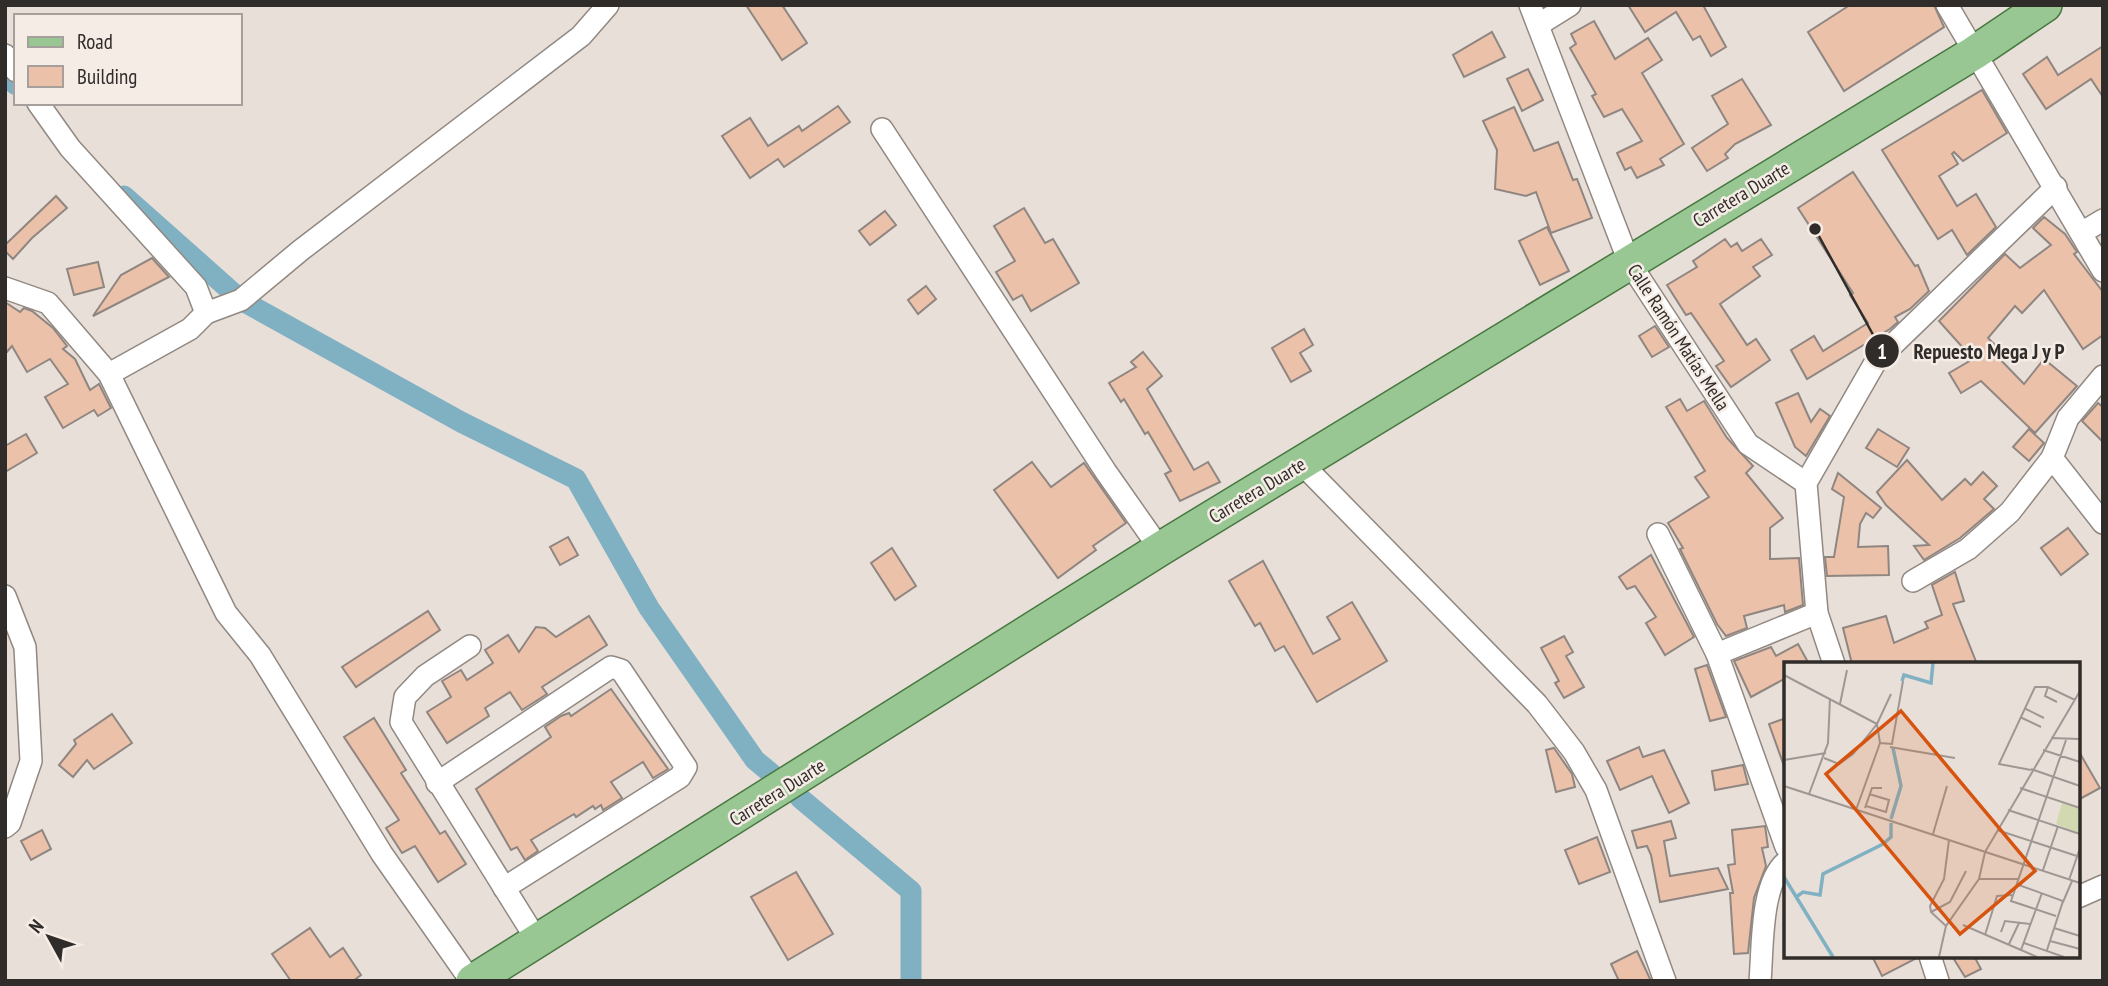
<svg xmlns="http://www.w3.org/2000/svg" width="2108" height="986" viewBox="0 0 2108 986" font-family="'PT Sans Narrow',sans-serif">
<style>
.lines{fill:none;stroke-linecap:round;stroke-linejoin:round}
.canal{stroke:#80b1c3;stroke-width:21}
.building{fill:#ebc1aa;stroke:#908681;stroke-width:2}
.minor-casing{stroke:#918882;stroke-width:24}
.primary-casing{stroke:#477840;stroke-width:36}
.minor{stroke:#fff;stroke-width:21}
.primary{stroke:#98c794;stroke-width:33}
.labels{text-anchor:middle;stroke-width:5;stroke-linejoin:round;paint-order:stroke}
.street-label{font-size:19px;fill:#302c2a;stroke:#f6ece6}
.inset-river{fill:none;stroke:#80b1c3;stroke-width:3.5}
.inset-road{fill:none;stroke:#9f9793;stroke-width:2}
.view{fill:#d6540f;fill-opacity:0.15;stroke:#d6540f;stroke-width:3.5}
.inset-edge{fill:none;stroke:#302c2a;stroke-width:3.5}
.leader{fill:none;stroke:#302c2a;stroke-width:2.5}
.callout-dot{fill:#302c2a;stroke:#f6ece6;stroke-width:2.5}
.mark-label{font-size:21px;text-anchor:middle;font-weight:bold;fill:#fff}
.callout-label{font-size:21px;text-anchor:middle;font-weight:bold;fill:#302c2a;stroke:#f6ece6;stroke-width:5;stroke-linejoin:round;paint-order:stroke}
</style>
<rect width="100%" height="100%" fill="#e9dfd9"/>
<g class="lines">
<g class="canal">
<polyline points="5,73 16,85"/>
<polyline points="124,196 241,300 461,422 576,479 649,608 755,760 772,774"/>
<polyline points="800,798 911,891 911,981"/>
</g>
</g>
<g class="building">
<polygon points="746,5 782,5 807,43 782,60"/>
<polygon points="1628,5 1703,5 1726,47 1711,56 1700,36 1693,40 1676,12 1645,32"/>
<polygon points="1850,5 1934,5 1944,27 1844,91 1808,32"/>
<polygon points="1594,21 1615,59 1648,38 1662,60 1642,73 1684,144 1660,159 1664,165 1637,178 1631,167 1625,170 1617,153 1642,141 1622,109 1604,117 1592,96 1596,94 1570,48 1576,44 1571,34"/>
<polygon points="1492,32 1505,57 1464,77 1453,55"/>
<polygon points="2103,46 2103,97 2091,79 2046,109 2023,74 2047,57 2058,75"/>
<polygon points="1528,69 1543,100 1522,111 1507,79"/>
<polygon points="1742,79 1771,125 1735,144 1725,154 1728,158 1707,171 1692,148 1728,124 1712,96"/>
<polygon points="1982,90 2007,133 1963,161 1954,152 1952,154 1958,164 1939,176 1957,206 1976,194 1996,227 1967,255 1952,230 1938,239 1882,150"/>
<polygon points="838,106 850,122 784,167 778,159 750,178 722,136 750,118 768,146 799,126 802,131"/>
<polygon points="1514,107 1534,151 1558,142 1573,180 1577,179 1592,218 1551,233 1536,192 1526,196 1495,189 1497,150 1483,121"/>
<polygon points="1853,172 1915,266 1918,265 1929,291 1910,309 1895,317 1898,322 1890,329 1807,379 1791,350 1814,336 1823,351 1868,323 1850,295 1853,293 1798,208"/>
<polygon points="56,196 67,208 32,238 13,259 5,251 5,245"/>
<polygon points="1024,208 1045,243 1053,239 1079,283 1031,311 1022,295 1013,300 996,272 1015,261 994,226"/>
<polygon points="885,211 896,225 870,245 859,231"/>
<polygon points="2044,217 2065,234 2077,252 2074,254 2103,292 2103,335 2083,349 2044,290 2022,313 2015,306 1988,338 1997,347 1992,351 2024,384 2044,359 2077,386 2035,433 1981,381 1961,393 1949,373 1973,359 1939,321 2005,254 2020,268 2051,245 2033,228"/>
<polygon points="1547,227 1569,271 1540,285 1519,241"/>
<polygon points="1725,239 1731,247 1737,243 1742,251 1761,239 1772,255 1753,267 1760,276 1720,304 1747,345 1756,339 1770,360 1731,387 1716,366 1724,361 1691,313 1686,315 1667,285 1697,267 1693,261"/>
<polygon points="152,258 169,277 93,316 121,275"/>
<polygon points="98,262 104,287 74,295 67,269"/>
<polygon points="926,286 936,299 918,314 908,300"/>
<polygon points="5,302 20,312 24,308 32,311 53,328 67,346 63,349 75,359 90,390 99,384 111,408 98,416 94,410 63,428 45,397 68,384 50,359 27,372 12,346 5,354"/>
<polygon points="1655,326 1669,347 1652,357 1639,336"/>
<polygon points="1304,329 1313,345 1300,353 1311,371 1291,382 1272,348"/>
<polygon points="1143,352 1162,376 1147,389 1194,470 1208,462 1220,482 1180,501 1165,474 1171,471 1148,432 1145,434 1124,399 1121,402 1109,383 1136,367 1131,362"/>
<polygon points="1798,393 1811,422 1820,409 1830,416 1806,456 1795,447 1776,403"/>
<polygon points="1680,399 1687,411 1704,401 1727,438 1753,466 1746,473 1783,518 1770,528 1770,559 1799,558 1803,605 1785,612 1784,605 1744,616 1747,628 1726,636 1717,624 1680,549 1683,548 1668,523 1709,497 1695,477 1705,471 1666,407"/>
<polygon points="2098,403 2103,407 2103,442 2082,421"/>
<polygon points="1878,429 1909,448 1897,467 1866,448"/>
<polygon points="2029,429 2044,443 2029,461 2013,447"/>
<polygon points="26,434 37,453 5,472 5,446"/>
<polygon points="1907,460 1942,500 1965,479 1971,485 1983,472 1997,486 1984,499 1994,509 1960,538 1924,560 1914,546 1929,545 1886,505 1877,492"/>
<polygon points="1032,462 1051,487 1084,463 1126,523 1093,546 1096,550 1058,578 994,490"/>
<polygon points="1838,473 1881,508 1873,518 1866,513 1860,524 1858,547 1888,546 1889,575 1827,576 1825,557 1834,557 1844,497 1832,489"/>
<polygon points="2068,528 2088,554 2061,575 2041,548"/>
<polygon points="568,537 578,555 560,565 550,547"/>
<polygon points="892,548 916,586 895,600 871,563"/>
<polygon points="1651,555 1694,637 1665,655 1646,623 1656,617 1635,586 1627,589 1619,577"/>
<polygon points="1263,561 1313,654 1340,639 1327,617 1352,602 1387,661 1317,702 1284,646 1275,651 1260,623 1255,626 1229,581"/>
<polygon points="1955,572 1964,601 1953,604 1977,664 1852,664 1843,628 1886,616 1894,643 1928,628 1925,622 1942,615 1932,585"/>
<polygon points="428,611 440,630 356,687 342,667"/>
<polygon points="589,616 607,645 542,687 547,694 522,710 510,692 485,708 489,716 447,743 427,712 451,697 442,681 461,670 467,680 493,663 485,650 508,635 519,652 536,627 545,628 556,637"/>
<polygon points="1564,636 1573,652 1566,656 1584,687 1564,698 1555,683 1559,681 1541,648"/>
<polygon points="1798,644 1809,664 1786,664 1786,678 1751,697 1734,661 1771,647 1776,656"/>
<polygon points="1707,665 1726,717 1710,721 1695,669"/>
<polygon points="611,689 668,769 653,778 643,762 611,782 622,798 603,810 601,805 595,809 593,806 576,817 574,814 531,840 538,851 525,860 517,847 511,850 476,789 551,737 545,727 561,716 569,713 571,716"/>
<polygon points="112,714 132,743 94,769 87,760 73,777 59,765 76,744 74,740"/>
<polygon points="374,718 406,770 401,773 440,834 445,831 466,864 438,882 415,846 402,853 386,828 399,820 344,737"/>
<polygon points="1786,718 1786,766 1784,766 1769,724"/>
<polygon points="1639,747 1643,757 1664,750 1689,803 1669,813 1652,776 1620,790 1607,761"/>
<polygon points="1554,748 1572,774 1575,787 1556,792 1546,750"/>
<polygon points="2078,750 2100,788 2078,800"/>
<polygon points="1743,765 1748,784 1715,790 1712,771"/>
<polygon points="1671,821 1676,838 1664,841 1670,876 1718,868 1728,889 1660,902 1651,855 1647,846 1637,848 1632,831"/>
<polygon points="1765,826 1768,847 1762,848 1766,866 1754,898 1748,953 1734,954 1730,893 1733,893 1728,865 1735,864 1732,830"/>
<polygon points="42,830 51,849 31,860 21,841"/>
<polygon points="1597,837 1610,872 1579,884 1565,850"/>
<polygon points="796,872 833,934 788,960 751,897"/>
<polygon points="310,928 330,957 343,948 361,975 353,981 291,981 272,954"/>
<polygon points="1637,951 1651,981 1619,981 1611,964"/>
<polygon points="1872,956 1917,956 1917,958 1882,976"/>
<polygon points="1952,956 1974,956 1981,969 1965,977"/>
</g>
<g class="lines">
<g class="minor-casing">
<g id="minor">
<polyline points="1530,5 1629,262 1748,444 1806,483"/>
<polyline points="1947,5 2103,271"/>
<polyline points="1538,25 1570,5"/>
<polyline points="5,55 16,71"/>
<polyline points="38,103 70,148 196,287 206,313 190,329 109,374"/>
<polyline points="882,129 1106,472 1160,549"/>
<polyline points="2081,233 2103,220"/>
<polyline points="5,288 48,303 109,374 226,613 260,655 382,854 471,981"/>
<polyline points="206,313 241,300 301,250 581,36 608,5"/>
<polyline points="2103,376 2068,418 2052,458 2103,523"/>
<polyline points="1301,463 1537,704 1574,752 1596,790 1665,981"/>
<polyline points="1658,534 1717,654 1786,847"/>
<polyline points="1913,581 1968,549 2010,512 2052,458"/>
<polyline points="5,596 25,647 31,761 10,823 5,827"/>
<polyline points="470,646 425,676 405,697 401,722 538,942"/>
<polyline points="1717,654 1817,613"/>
<polyline points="1834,664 1817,613 1806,483 1876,361 2056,187"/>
<polyline points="437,783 611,667 621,670 686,767 680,777 504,888"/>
<polyline points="2078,897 2103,886"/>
<polyline points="1930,956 1938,981"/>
<path d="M1760 981C1763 948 1760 884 1786 862"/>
</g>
</g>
<g class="primary-casing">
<polyline id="primary" points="473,981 1160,549 1974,53 2045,5"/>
</g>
<use href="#minor" class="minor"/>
<use href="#primary" class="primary"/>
</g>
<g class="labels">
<g class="street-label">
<text transform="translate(1741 194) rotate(-31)" y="7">Carretera Duarte</text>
<text transform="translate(1679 337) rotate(57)" y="7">Calle Ramón Matías Mella</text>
<text transform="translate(1257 490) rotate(-31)" y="7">Carretera Duarte</text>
<text transform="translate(777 792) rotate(-32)" y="7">Carretera Duarte</text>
</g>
</g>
<g transform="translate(1784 662)">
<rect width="296" height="296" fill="#e9dfd9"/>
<path d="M278 141 296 147V171L272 162Z" fill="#d2d9b0"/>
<path class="inset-river" d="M118 19 120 13 147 21 149 1M107 157 117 124 109 86M0 215 49 295M12 235 19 230 36 233 39 212 99 182 107 175V161"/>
<path class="inset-road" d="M0 13 93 62 96 81 72 148M264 25 261 34 273 40M56 42 63 8M240 46 260 56M236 55 257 65M267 76 296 77M96 81 108 82 119 19M106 85 171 96M259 88 296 100M40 96 55 102 69 92 93 62 107 32M0 98 42 91M247 107 296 124M247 108 215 102 251 25H264L291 38M0 124 296 221M236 126 296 146M25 132 44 81 46 36M82 144 102 150 105 138 85 132M81 146 88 126H98M224 148 296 172M213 168 296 195M149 172 163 124M259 208 274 164M195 217 201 190 296 29M285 218 296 186M232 222 279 239 263 288M279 240 288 219M147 250 166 240 182 209M272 254 227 239 282 78M179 263 237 288M162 264 147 250 146 244 160 217 165 178M270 266 296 274M217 270 221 259 246 262M201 273 213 234 228 233M266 279 296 287M240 281 280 295M225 282 235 261M155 295 162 264 195 217H234M253 295 237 288 258 231"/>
<path class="view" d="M117 49 251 209 176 272 42 112Z"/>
<rect width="296" height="296" class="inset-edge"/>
</g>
<path class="leader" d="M1815 229L1882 351"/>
<g class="callout-dot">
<circle cx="1815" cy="229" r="7"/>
<circle cx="1882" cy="351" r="18"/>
</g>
<g class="mark-label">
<text x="1882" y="359">1</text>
</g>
<g class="callout-label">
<text x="1989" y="359">Repuesto Mega J y P</text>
</g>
<rect width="2108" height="986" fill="none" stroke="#302c2a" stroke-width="14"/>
<rect x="14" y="14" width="228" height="91" fill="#f6ece6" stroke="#a79f9b" stroke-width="2"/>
<rect x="28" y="37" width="35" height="10" fill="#98c794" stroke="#a79f9b" stroke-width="2"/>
<text x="77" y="49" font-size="21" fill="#302c2a">Road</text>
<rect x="28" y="66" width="35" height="21" fill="#ebc1aa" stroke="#a79f9b" stroke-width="2"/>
<text x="77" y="84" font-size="21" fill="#302c2a">Building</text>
<g transform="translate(49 937) rotate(310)" stroke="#f6ece6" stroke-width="5" paint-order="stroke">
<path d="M0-5L12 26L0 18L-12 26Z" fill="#302c2a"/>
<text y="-10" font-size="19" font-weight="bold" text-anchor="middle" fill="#302c2a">N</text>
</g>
</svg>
